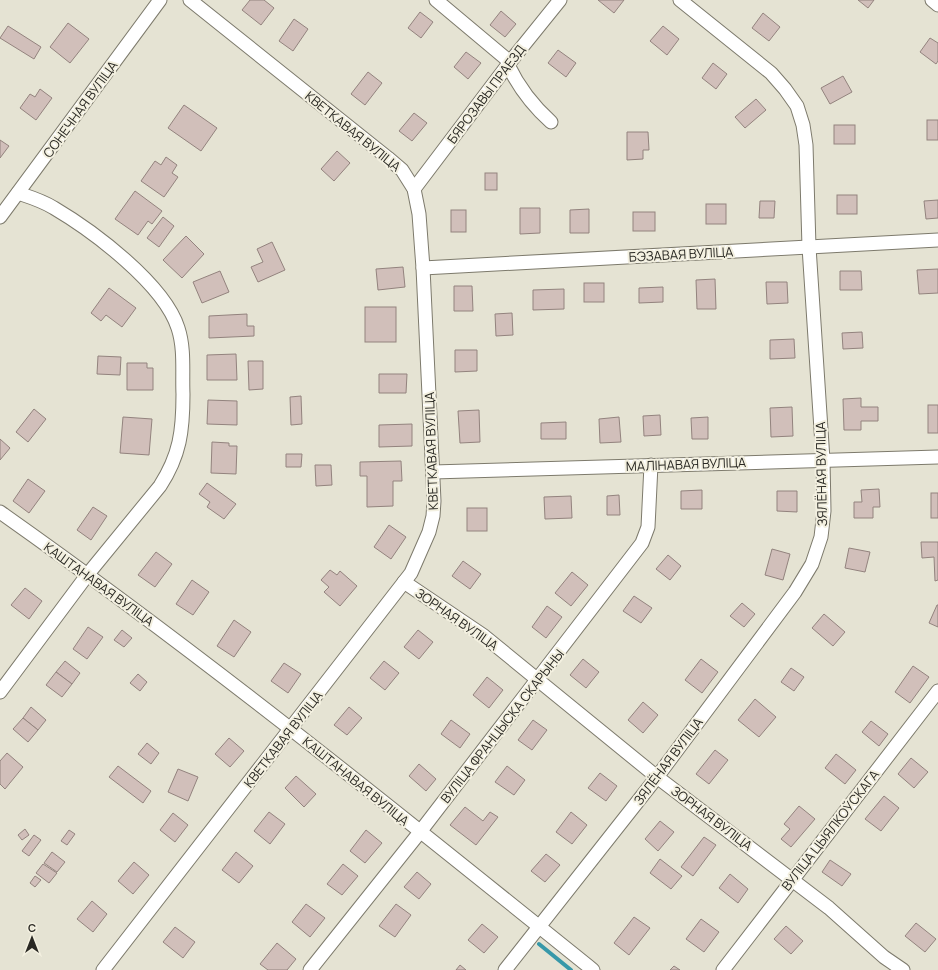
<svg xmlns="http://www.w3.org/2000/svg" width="938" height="970" viewBox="0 0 938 970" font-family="Manrope,sans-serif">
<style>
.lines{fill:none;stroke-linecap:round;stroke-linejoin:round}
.stream{stroke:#3798a9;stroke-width:4}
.building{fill:#d1bfba;stroke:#93837e}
.minor-casing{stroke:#7d7a6c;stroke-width:15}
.minor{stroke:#fff;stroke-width:13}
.labels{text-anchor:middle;stroke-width:4;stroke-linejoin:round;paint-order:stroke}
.street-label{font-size:13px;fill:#292823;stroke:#f3f0e0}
</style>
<rect width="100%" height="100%" fill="#e5e3d3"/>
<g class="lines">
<polyline class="stream" points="539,944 571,970"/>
</g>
<g class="building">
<polygon points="250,0 264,0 274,8 261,25 242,10"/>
<polygon points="598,0 624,0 614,13"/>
<polygon points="858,0 874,0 868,8"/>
<polygon points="501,11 516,24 505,37 490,25"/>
<polygon points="420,12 433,22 421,38 408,28"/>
<polygon points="763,13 780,27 769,41 752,28"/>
<polygon points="294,19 308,29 293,51 279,41"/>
<polygon points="68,23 89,39 70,63 50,47"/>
<polygon points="8,26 41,47 34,59 0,38"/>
<polygon points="663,26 679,39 667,55 650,41"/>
<polygon points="930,38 938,43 938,61 936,64 920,52"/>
<polygon points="558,50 576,63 566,77 548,63"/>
<polygon points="466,52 481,63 468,79 454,67"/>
<polygon points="713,63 727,74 716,89 702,78"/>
<polygon points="368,72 382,83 365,105 351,94"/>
<polygon points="843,76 852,92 830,104 821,88"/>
<polygon points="40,89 52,98 36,120 20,108 30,94 35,97"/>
<polygon points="756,99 766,110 745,128 735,117"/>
<polygon points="184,105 217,128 201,151 168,128"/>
<polygon points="414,113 427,123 412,141 399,131"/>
<rect x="927" y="120" width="11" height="20"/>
<rect x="834" y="125" width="21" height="19"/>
<polygon points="627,132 648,132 649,150 643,150 643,159 627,160"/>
<polygon points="0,140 9,146 0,158"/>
<polygon points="337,151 350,163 334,181 321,169"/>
<polygon points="166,157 177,165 172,173 178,177 164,197 141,181 155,161 161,165"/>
<rect x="485" y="173" width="12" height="17"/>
<polygon points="135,191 162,211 152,224 148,221 138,235 115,219"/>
<rect x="837" y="195" width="20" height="19"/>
<polygon points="938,200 938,218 926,219 924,201"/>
<polygon points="760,201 775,201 774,218 759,218"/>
<rect x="706" y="204" width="20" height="20"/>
<polygon points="520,208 540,208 540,233 520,234"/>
<polygon points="589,209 589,233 570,233 570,210"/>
<rect x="451" y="210" width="15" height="22"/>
<rect x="633" y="212" width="22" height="19"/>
<polygon points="163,217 174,226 159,247 147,238"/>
<polygon points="186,236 204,254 182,278 163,260"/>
<polygon points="272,242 285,270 258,282 251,267 263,262 257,249"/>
<polygon points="403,267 405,287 378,290 376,269"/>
<polygon points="938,269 938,293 919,294 917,270"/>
<polygon points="220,271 229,292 202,303 193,282"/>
<polygon points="840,271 861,271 862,290 840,290"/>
<polygon points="715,279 716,309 697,309 696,280"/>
<polygon points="766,282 787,282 788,303 767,304"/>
<rect x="584" y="283" width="20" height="19"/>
<polygon points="454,286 472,286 473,311 454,311"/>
<polygon points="663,287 663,302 639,303 639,288"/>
<polygon points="109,288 136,308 122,327 106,315 101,321 91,313"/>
<polygon points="564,289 564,309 533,310 533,290"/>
<rect x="365" y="307" width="31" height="35"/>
<polygon points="512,313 513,335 496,336 495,314"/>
<polygon points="247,314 247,326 254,326 254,336 209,338 209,316"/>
<polygon points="862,332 863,348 843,349 842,333"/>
<polygon points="794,339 795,358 770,359 770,340"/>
<polygon points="455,350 477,350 477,371 455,372"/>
<polygon points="236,354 237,380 207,380 207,355"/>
<polygon points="98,356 121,357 120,375 97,374"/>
<polygon points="248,361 263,361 263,389 249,390"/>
<polygon points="127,363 147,363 147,368 153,368 153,390 127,390"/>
<polygon points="379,374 407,374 406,393 379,393"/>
<polygon points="301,396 302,424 291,425 290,397"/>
<polygon points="861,398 861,407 878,407 878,421 861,421 861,430 844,430 843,399"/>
<polygon points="208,400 237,401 237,425 207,424"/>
<rect x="928" y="405" width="10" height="28"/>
<polygon points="792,407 793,436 771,437 770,408"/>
<polygon points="34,409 46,419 28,442 16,432"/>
<polygon points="479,410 480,442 460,443 458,411"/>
<polygon points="660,415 661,435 644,436 643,416"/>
<polygon points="123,417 152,419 149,455 120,453"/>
<polygon points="619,417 621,442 600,443 599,419"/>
<polygon points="708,417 708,439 692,439 691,418"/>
<polygon points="566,422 566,439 541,439 541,423"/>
<polygon points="412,424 412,446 379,447 379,425"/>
<polygon points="0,439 10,448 0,460"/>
<polygon points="212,442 229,443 229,446 237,446 236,474 211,473"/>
<polygon points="286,454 302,454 301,467 286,467"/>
<polygon points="401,461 402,481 393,481 393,506 367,507 367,476 360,476 360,462"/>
<polygon points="315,465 331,465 332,485 316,486"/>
<polygon points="28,479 45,491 29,513 13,501"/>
<polygon points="207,483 236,504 224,519 207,507 210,502 199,494"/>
<polygon points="879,489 880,507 873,507 873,518 854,518 854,502 862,502 861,490"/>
<polygon points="702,490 702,509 681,509 681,491"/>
<polygon points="777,491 797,491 797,512 777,511"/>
<rect x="931" y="493" width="7" height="25"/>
<polygon points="619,495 620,515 607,515 607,496"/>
<polygon points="571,496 572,518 545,519 544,497"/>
<polygon points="93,507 107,516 91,540 77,530"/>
<rect x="467" y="508" width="20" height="23"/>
<polygon points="389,525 406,537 391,559 374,547"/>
<polygon points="921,542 938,542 938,580 935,581 934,557 922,558"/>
<polygon points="849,548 870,552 865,572 845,568"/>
<polygon points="772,549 790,554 783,580 765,575"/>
<polygon points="156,552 172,564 155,587 138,575"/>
<polygon points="668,555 681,566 670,580 656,569"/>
<polygon points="463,561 481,574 470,589 452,576"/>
<polygon points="330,570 337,575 340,571 357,586 340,606 324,592 329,587 321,580"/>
<polygon points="572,572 588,585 571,606 555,593"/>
<polygon points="192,580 209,592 193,615 176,604"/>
<polygon points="25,588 42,601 29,619 11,605"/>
<polygon points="634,596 652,608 641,623 623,611"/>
<polygon points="742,603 755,614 744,627 730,616"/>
<polygon points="937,605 938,605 938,627 929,623"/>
<polygon points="547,606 562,617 546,638 532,627"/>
<polygon points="824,614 845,632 833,646 812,628"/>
<polygon points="234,620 251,632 234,657 217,646"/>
<polygon points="88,627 103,637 87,659 73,649"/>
<polygon points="122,630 132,638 124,647 114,640"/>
<polygon points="418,630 433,642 419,659 404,647"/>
<polygon points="583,659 599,672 586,688 570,675"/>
<polygon points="701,659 718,672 702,693 685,680"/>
<polygon points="65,661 80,673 72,684 56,672"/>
<polygon points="384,661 399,673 385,690 370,678"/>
<polygon points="284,663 301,674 288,693 271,681"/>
<polygon points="913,666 929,677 910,703 895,692"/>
<polygon points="791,668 804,677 794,691 781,682"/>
<polygon points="56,672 72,684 62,697 46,685"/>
<polygon points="138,674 147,682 140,691 130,683"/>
<polygon points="487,677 503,690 489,708 473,695"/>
<polygon points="755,699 776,717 759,737 738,720"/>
<polygon points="643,702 658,715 643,733 628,720"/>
<polygon points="31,707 46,720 38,730 23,718"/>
<polygon points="349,707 362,718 347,735 334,725"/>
<polygon points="23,718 38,730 28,742 13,729"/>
<polygon points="451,720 470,734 460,748 441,734"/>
<polygon points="533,720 547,730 532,750 518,740"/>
<polygon points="871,721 888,734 879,746 862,732"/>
<polygon points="229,738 244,751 230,767 215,754"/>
<polygon points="147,743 159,753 151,764 138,754"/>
<polygon points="715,750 728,760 709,784 696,774"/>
<polygon points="7,753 23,767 5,789 0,784 0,761"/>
<polygon points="836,754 856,770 845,784 825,768"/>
<polygon points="911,758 928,772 914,788 898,774"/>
<polygon points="419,764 436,779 426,791 409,776"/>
<polygon points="118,766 151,791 143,803 109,777"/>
<polygon points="507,766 525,780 514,795 495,782"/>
<polygon points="178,769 198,777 188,801 168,792"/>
<polygon points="600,773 617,786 606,801 588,788"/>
<polygon points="296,776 316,794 304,807 285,788"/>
<polygon points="884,796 899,808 881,831 865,819"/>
<polygon points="799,806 815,819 791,847 781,839 790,829 784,824"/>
<polygon points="465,807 483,821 490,812 498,817 476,845 450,825"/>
<polygon points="269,812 285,824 270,844 254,831"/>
<polygon points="571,812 587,825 572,844 556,832"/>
<polygon points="173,813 188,825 175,842 160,830"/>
<polygon points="660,821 674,832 658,851 645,839"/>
<polygon points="25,829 29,835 22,840 18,835"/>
<polygon points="69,830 75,834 67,845 61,841"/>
<polygon points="366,830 382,843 365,863 350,851"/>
<polygon points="34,835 41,840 29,856 22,851"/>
<polygon points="704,837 716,845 693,876 681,867"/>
<polygon points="52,852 65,862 57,872 44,863"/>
<polygon points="236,852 253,866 239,883 222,870"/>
<polygon points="546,854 560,865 545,882 531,871"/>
<polygon points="660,859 682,876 671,889 650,873"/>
<polygon points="830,860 851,874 842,886 822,872"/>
<polygon points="134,862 149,875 133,894 118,881"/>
<polygon points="43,864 57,873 49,883 36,873"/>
<polygon points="343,864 358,876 342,895 327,884"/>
<polygon points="417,872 431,884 419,899 404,887"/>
<polygon points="730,874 748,889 738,903 719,888"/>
<polygon points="35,876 41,880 35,887 30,883"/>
<polygon points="92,901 107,914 93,932 77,919"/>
<polygon points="306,904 325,918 310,937 292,922"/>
<polygon points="396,904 411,915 395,937 379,926"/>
<polygon points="634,917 650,928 629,955 614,943"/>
<polygon points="701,919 719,932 704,952 686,939"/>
<polygon points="916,923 936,939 925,952 905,936"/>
<polygon points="482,924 498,937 484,953 468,940"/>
<polygon points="786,926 803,941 791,954 774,939"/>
<polygon points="175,927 195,942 183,958 163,942"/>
<polygon points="277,943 296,959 287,970 268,970 260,964"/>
<polygon points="460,965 466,970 456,970"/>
<polygon points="674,966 680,970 670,970"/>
</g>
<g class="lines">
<g class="minor-casing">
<g id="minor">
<polyline points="436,0 510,62"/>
<polyline points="932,0 938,5"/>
<path d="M508 65C519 88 532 105 551 122"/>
<polyline points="414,189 510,62 560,0"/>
<polyline points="0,217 160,0"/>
<polyline points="423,268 938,240"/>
<polyline points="433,472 938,457"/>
<path d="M0 512C204 656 398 813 593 970"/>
<polyline points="404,582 484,636 657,777 829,908 884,957 903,970"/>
<path d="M0 692 88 574 160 486C180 455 183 431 183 394 182 373 185 349 178 328 164 284 93 231 54 208 43 201 30 197 18 193"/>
<polyline points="103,970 411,573 429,532 433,516 434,501 423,268 419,214 414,189 402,170 388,158 190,0"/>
<polyline points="310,970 420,832 642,543 648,527 651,465"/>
<polyline points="505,970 657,777 795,592 812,564 821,537 824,511 823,460 809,247 806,145 803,125 797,106 785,89 771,73 680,0"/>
<polyline points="723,970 938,691"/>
</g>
</g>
<use href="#minor" class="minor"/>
</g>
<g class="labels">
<g class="street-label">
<text transform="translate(486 94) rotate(-53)" y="5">БЯРОЗАВЫ ПРАЕЗД</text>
<text transform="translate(80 109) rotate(-54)" y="5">СОНЕЧНАЯ ВУЛІЦА</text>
<text transform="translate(353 131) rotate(39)" y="5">КВЕТКАВАЯ ВУЛІЦА</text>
<text transform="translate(681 254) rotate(-3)" y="5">БЭЗАВАЯ ВУЛІЦА</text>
<text transform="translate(431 451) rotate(-92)" y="5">КВЕТКАВАЯ ВУЛІЦА</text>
<text transform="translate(686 464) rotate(-2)" y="5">МАЛІНАВАЯ ВУЛІЦА</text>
<text transform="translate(821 474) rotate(-91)" y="5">ЗЯЛЁНАЯ ВУЛІЦА</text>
<text transform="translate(99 584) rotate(36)" y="5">КАШТАНАВАЯ ВУЛІЦА</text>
<text transform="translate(457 619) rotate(35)" y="5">ЗОРНАЯ ВУЛІЦА</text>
<text transform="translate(502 726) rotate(-52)" y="5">ВУЛІЦА ФРАНЦЫСКА СКАРЫНЫ</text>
<text transform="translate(283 739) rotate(-52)" y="5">КВЕТКАВАЯ ВУЛІЦА</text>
<text transform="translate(668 761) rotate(-53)" y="5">ЗЯЛЁНАЯ ВУЛІЦА</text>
<text transform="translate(356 781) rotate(39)" y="5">КАШТАНАВАЯ ВУЛІЦА</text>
<text transform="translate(712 818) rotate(37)" y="5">ЗОРНАЯ ВУЛІЦА</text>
<text transform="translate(830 830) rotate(-52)" y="5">ВУЛІЦА ЦЫЯЛКОЎСКАГА</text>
</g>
</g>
<g transform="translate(32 938)" stroke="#f3f0e0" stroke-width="3" paint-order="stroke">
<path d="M0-3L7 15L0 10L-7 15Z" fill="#292823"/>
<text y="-6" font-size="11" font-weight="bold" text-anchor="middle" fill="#292823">С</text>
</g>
</svg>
